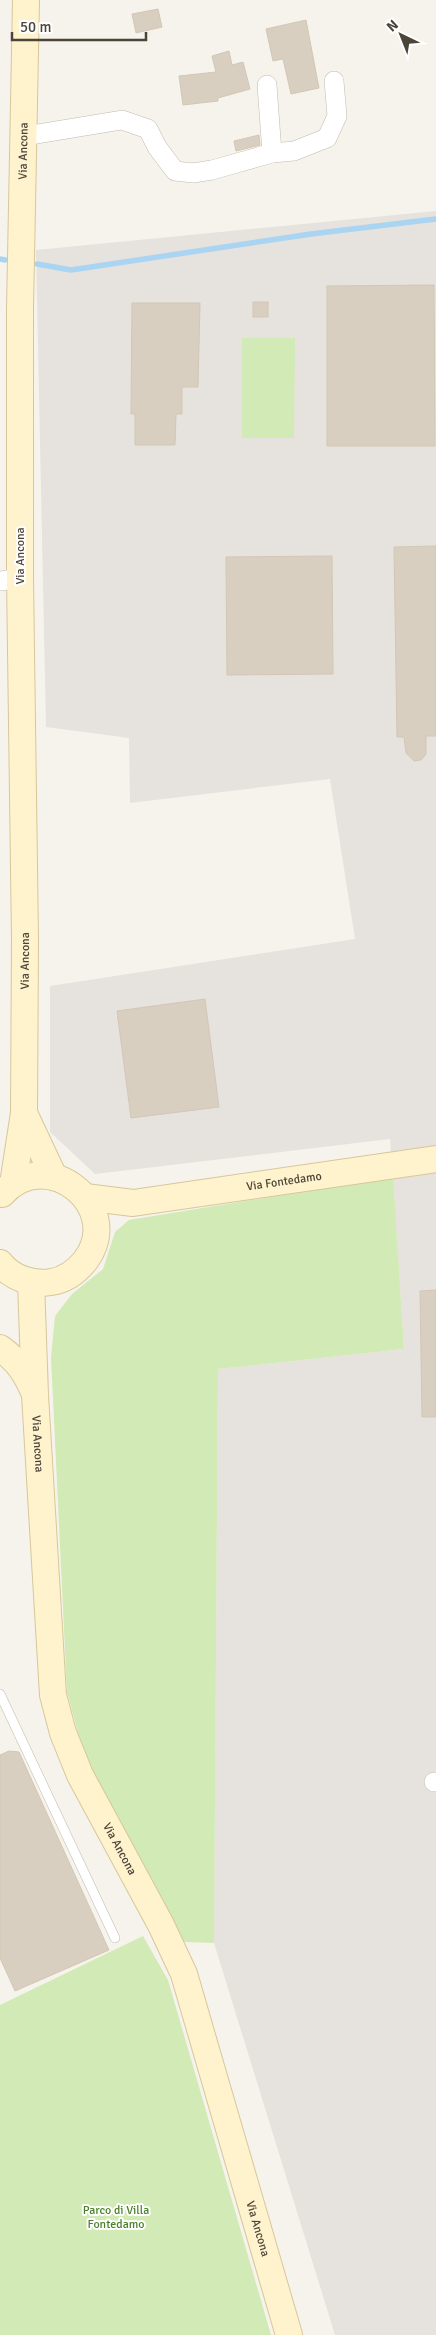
<svg xmlns="http://www.w3.org/2000/svg" width="436" height="2335" viewBox="0 0 436 2335" font-family="Signika,sans-serif">
<style>
.industrial{fill:#e6e2dd}
.green{fill:#d2eab5}
.lines{fill:none;stroke-linecap:round;stroke-linejoin:round}
.stream{stroke:#a9d4f2;stroke-width:5.5}
.building{fill:#d8cfc1;stroke:#d3c7b4}
.lane-casing{stroke:#c2bbae;stroke-width:10}
.street-casing{stroke:#c2bbae;stroke-width:20}
.secondary-casing{stroke:#d6c79b;stroke-width:28}
.lane{stroke:#fff;stroke-width:9}
.street{stroke:#fff;stroke-width:19}
.secondary{stroke:#fff3cd;stroke-width:26}
.labels{text-anchor:middle;stroke-width:4;stroke-linejoin:round;paint-order:stroke}
.street-label{font-size:12px;fill:#4b4439;stroke:#fff}
.park-label{font-size:12px;fill:#4a7f2a;stroke:#fff}
</style>
<rect width="100%" height="100%" fill="#f6f3ec"/>
<polygon class="industrial" points="436,211 436,2335 335,2335 214,1943 218,1369 404,1349 390,1139 95,1174 50,1132 50,986 355,939 330,779 130,803 129,738 46,727 36,250"/>
<g class="green">
<polygon points="242,338 295,338 294,438 242,438"/>
<polygon points="393,1177 404,1349 218,1369 214,1943 184,1942 84,1755 67,1692 51,1357 55,1316 72,1294 103,1269 115,1232 129,1220"/>
<polygon points="143,1936 168,1980 271,2335 0,2335 0,2005"/>
</g>
<g class="lines">
<g class="stream">
<polyline points="0,259 5,260"/>
<polyline points="37,264 71,270 311,234 436,219"/>
</g>
</g>
<g class="building">
<polygon points="158,9 162,27 136,33 132,14"/>
<polygon points="306,20 319,88 291,94 283,59 273,61 266,29"/>
<polygon points="229,51 232,65 243,62 250,89 218,98 218,101 183,105 179,76 216,72 212,56"/>
<polygon points="259,135 260,145 236,151 234,141"/>
<polygon points="434,285 435,446 327,446 327,286"/>
<rect x="253" y="302" width="15" height="15"/>
<polygon points="132,303 200,303 198,387 182,387 182,414 176,414 175,445 135,445 135,414 131,414"/>
<polygon points="436,546 436,736 426,736 426,754 421,760 414,761 406,753 404,737 397,737 394,547"/>
<polygon points="332,556 333,674 227,675 226,557"/>
<polygon points="205,999 219,1107 131,1118 117,1011"/>
<polygon points="436,1290 436,1417 422,1417 420,1291"/>
<polygon points="9,1751 19,1752 109,1950 15,1991 0,1958 0,1755"/>
</g>
<g class="lines">
<g class="lane-casing">
<polyline id="lane" points="0,1694 115,1938"/>
</g>
<g class="street-casing">
<g id="street">
<polyline points="267,85 272,153"/>
<polyline points="25,136 122,120 148,129 157,147 175,171 193,173 212,170 272,153 294,151 327,138 337,116 334,81"/>
<polyline points="0,581 20,578"/>
<polyline points="434,1782 436,1782"/>
</g>
</g>
<g class="secondary-casing">
<g id="secondary">
<polyline points="24,1113 54,1177"/>
<path id="s1" d="M13 1184 24 1113 25 940 20 578V309L26 0"/>
<path id="s2" d="M85 1197 133 1203 436 1159"/>
<path d="M0 1263C12 1278 32 1285 51 1282 65 1280 76 1272 85 1261 126 1208 47 1143 2 1194"/>
<path id="s3" d="M31 1282 35 1395 53 1695 63 1733 80 1775 161 1925 184 1974 289 2335"/>
<path d="M0 1348C17 1360 26 1373 34 1392"/>
</g>
</g>
<use href="#lane" class="lane"/>
<use href="#street" class="street"/>
<use href="#secondary" class="secondary"/>
</g>
<g class="labels">
<g class="street-label">
<text dy="4" stroke="none"><textPath href="#s1" startOffset="1034">Via Ancona</textPath></text>
<text transform="translate(20 556) rotate(-90)" y="4">Via Ancona</text>
<text dy="4" stroke="none"><textPath href="#s1" startOffset="224">Via Ancona</textPath></text>
<text dy="4" stroke="none"><textPath href="#s2" startOffset="201">Via Fontedamo</textPath></text>
<text dy="4" stroke="none"><textPath href="#s3" startOffset="162">Via Ancona</textPath></text>
<text dy="4" stroke="none"><textPath href="#s3" startOffset="582">Via Ancona</textPath></text>
<text dy="4" stroke="none"><textPath href="#s3" startOffset="988">Via Ancona</textPath></text>
</g>
<g class="park-label">
<text x="116" y="2214">Parco di Villa<tspan x="116" dy="14">Fontedamo</tspan></text>
</g>
</g>
<g transform="translate(401 35) rotate(317)" stroke="#ffffff" stroke-width="4" paint-order="stroke">
<path d="M0-4L9 19L0 12L-9 19Z" fill="#4b4439"/>
<text y="-8" font-size="14" font-weight="bold" text-anchor="middle" fill="#4b4439">N</text>
</g>
<path d="M12 32v8h134v-8" fill="none" stroke="#4b4439" stroke-width="2.5"/>
<text x="20" y="32" font-size="15" fill="#4b4439" stroke="#ffffff" stroke-width="4" paint-order="stroke">50 m</text>
</svg>
